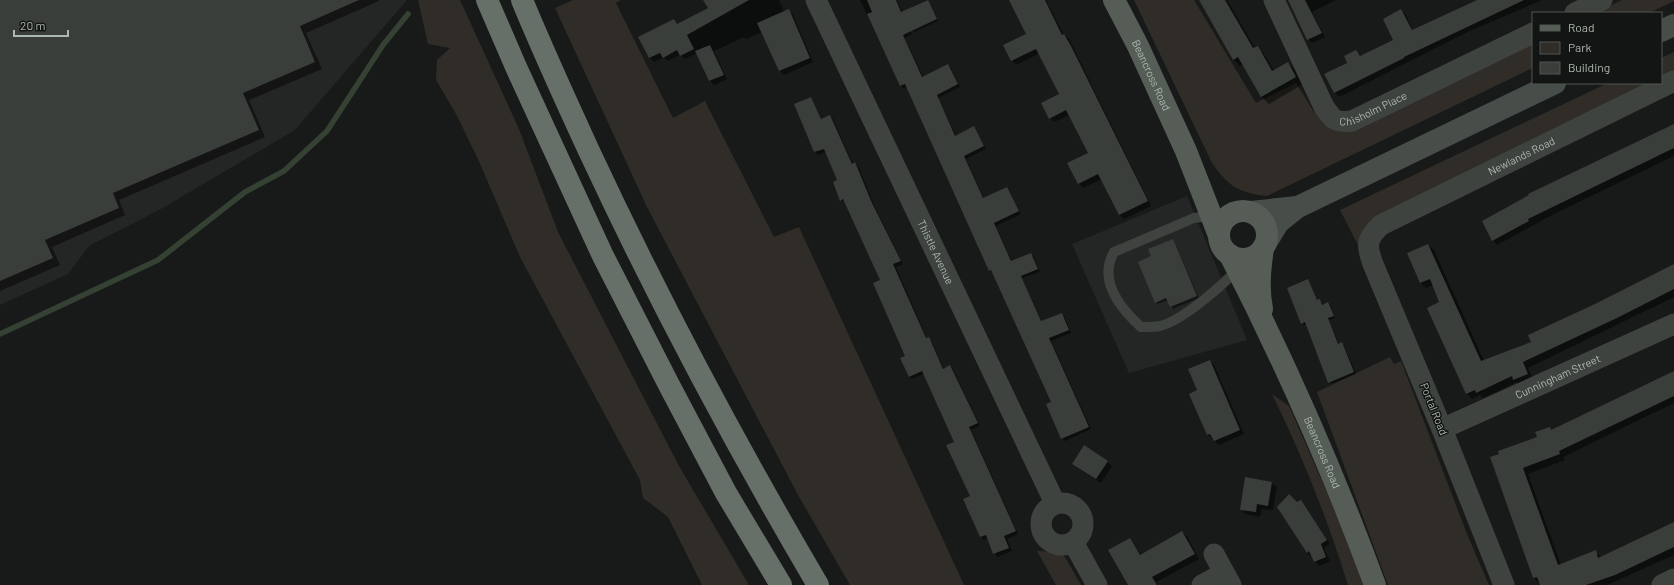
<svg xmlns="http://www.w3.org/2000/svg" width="1674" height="585" viewBox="0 0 1674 585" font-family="Barlow,sans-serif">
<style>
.built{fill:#242625}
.green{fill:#302d28}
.shadow{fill:#0007}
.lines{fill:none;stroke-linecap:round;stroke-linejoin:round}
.stream{stroke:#344133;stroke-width:5.5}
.building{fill:#3a3e3b}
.lane{stroke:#3e4340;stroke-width:10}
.street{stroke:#3e4340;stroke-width:21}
.secondary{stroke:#474e49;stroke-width:22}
.primary{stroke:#565d57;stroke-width:22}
.highway{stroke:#666f68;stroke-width:22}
.labels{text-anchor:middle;stroke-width:3;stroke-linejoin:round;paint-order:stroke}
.street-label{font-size:11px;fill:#acb8ad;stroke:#131514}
</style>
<rect width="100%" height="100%" fill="#181919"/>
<g class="built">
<polygon points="0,0 407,0 295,130 161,209 89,246 68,274 0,305"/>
<polygon points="1187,196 1247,340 1129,373 1072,244"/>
</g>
<g class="green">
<polygon points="418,0 460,0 519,129 558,232 679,466 749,585 702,585 668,517 643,498 640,480 520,257 478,159 456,114 436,80 437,60 450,48 428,44"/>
<polygon points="573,0 621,0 616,3 673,118 705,101 774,237 799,227 964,585 850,585 798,495 647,207 555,8"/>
<path d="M1134 0H1194L1256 103 1296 83 1314 112 1332 127 1533 43V68L1267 196C1239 193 1229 187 1212 163Z"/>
<polygon points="1622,0 1674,0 1674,1 1649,13 1595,13"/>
<polygon points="1674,52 1674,72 1661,78 1661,58"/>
<polygon points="1608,83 1652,83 1375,219 1360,249 1340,210"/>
<polygon points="1390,357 1394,364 1401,361 1467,534 1489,585 1388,585 1317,392"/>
<path d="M1272 394 1289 406 1346 536 1363 585H1348C1328 520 1302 455 1272 394Z"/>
<polygon points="1037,551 1062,552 1081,585 1056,585"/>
</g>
<g class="shadow">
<polygon points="0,0 378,0 379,1 306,33 322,69 249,100 265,137 119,200 125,215 52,247 60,265 0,291"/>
<polygon points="705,0 779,0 784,12 788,10 793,15 813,62 784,75 780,71 762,32 746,39 744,37 714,51 727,79 714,85 710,81 697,53 685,59 680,55 668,61 664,57 654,62 650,58 674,20 678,24 709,8"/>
<polygon points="860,0 897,0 912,34 905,38 923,77 948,65 951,68 960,87 938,98 956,136 974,127 986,149 966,159 984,199 1007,188 1021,214 996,226 1012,262 1031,254 1034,257 1040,272 1022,278 1042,322 1062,314 1064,316 1071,333 1051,341 1091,429 1065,441 1062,438 1052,403 993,273 990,271 907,87 903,88 901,86"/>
<polygon points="927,0 938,21 914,32 912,31 912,7"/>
<polygon points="1010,0 1046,0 1064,35 1069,39 1151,206 1124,219 1120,215 1102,179 1083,188 1079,183 1089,153 1070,115 1054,122 1050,118 1060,95 1040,53 1016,65 1012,60 1027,35"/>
<polygon points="1200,0 1227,0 1255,48 1257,47 1264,54 1274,71 1288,63 1295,70 1303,84 1269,104 1262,97 1243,64 1240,66 1233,59"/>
<polygon points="1289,0 1336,0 1312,12 1325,37 1312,43 1308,39"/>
<polygon points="1478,0 1542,0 1470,31 1339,97 1335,92 1348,63 1356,51 1361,56 1394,40 1401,10 1406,15 1413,31"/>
<polygon points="811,98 822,120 830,116 833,119 853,164 855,163 858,166 875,207 903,264 896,267 927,339 931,341 944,369 950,366 953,369 980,426 971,430 1018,534 1007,539 1012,551 997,557 988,538 984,540 981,537 955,442 924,374 912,379 909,376 906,357 881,281 845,202 841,200 838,180 826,152 818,155 815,152 795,105"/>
<polygon points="1674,126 1674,156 1554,214 1497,245 1493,240"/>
<polygon points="1173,240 1199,298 1173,309 1168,300 1158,304 1156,302 1153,257"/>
<polygon points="1428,245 1434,250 1484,361 1532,342 1596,305 1674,266 1674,297 1528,368 1533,380 1520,385 1517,382 1483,398 1480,395 1472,399 1466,393 1441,303 1434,285 1426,288 1421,283"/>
<polygon points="1308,281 1317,301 1320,300 1323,305 1328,303 1330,305 1335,318 1329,320 1339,345 1342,343 1344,346 1356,374 1331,384 1307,324 1304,325 1302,323"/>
<polygon points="1210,361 1214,365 1244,434 1219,445 1208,435 1190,394 1199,391"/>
<polygon points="1674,372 1674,403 1563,457 1565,460 1528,474 1561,565 1596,552 1601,557 1674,523 1674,555 1607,585 1541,585 1534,578 1491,458 1538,437 1549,428 1552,431"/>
<polygon points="1107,462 1112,466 1101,483 1073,464"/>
<polygon points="1246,478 1272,483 1277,487 1273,510 1262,509 1260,517 1245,514 1241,509"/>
<polygon points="1301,501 1330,544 1324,548 1330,561 1319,566 1307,552"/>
<polygon points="1182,532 1187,536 1199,559 1156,582 1158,585 1129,585 1130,539 1141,555"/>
</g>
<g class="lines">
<polyline class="stream" points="0,334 158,260 245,192 284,171 327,131 383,45 408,14"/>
</g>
<g class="building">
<polygon points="0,0 359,0 300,26 315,62 243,93 259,130 113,193 119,208 45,240 53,258 0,281"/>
<polygon points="703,0 749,0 687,35 694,49 680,56 677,50 663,58 660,53 649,58 638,37 674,19 677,24 708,8"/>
<polygon points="867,0 896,0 901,12 928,0 937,19 903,35 922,77 948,64 958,84 937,95 955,136 974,126 984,146 964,156 983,198 1007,187 1019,211 994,223 1011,261 1031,253 1038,269 1021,276 1041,321 1062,313 1069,330 1049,338 1089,427 1061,439 1046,404 1051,402 991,270 989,271 905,84 900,86 867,14 872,12"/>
<polygon points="1009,0 1045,0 1062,35 1064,34 1071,46 1148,201 1119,215 1098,174 1078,184 1067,163 1088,153 1066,110 1049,119 1041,103 1059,94 1036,49 1011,61 1003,45 1026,34"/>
<polygon points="1199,0 1225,0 1253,48 1258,46 1272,71 1288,62 1296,77 1261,97 1238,57 1233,60"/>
<polygon points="1288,0 1305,0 1322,33 1307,40"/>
<polygon points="1477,0 1524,0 1404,57 1404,58 1334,93 1324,74 1347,63 1344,56 1356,50 1360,56 1393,40 1383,19 1401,9 1412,30"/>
<polygon points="789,9 810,58 779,71 757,23"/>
<polygon points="710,45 724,75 709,81 695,51"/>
<polygon points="811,97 821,119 830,115 852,164 855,162 872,203 901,261 893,264 926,338 929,337 943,369 950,365 978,423 969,427 1016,531 1004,536 1009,548 993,554 986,535 980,537 963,499 970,496 946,445 954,442 922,371 909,377 900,358 905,356 873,283 880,280 843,199 840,201 833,182 837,180 824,149 814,152 794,104"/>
<polygon points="1674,124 1674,148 1528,219 1529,221 1492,241 1482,221 1529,195 1528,194"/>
<polygon points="1173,239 1197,296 1170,307 1166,298 1155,303 1138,262 1151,256 1148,249"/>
<polygon points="1428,244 1481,361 1531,342 1528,335 1595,304 1674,264 1674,289 1617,318 1523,362 1528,374 1513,380 1512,376 1476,393 1475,390 1466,394 1427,308 1439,302 1430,279 1420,283 1407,253"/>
<polygon points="1308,279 1317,300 1320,299 1322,305 1328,302 1334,316 1328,318 1338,344 1342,342 1354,372 1328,383 1305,322 1301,324 1287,288"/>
<polygon points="1210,360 1240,430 1214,441 1210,434 1207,435 1189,394 1197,390 1188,369"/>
<polygon points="1674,371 1674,396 1559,451 1560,454 1523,468 1558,565 1596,550 1598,558 1674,522 1674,547 1615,575 1586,585 1540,585 1537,577 1533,578 1490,457 1499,454 1498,451 1537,437 1535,432 1550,427 1551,430"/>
<polygon points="1084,445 1108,461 1096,479 1072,464"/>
<polygon points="1245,477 1272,482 1268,506 1257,504 1256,512 1240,510"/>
<polygon points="1289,494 1297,502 1301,500 1327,540 1321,544 1326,557 1314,562 1309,551 1307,553 1277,507"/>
<polygon points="1182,531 1195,554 1152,577 1157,585 1128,585 1108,550 1130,538 1140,555"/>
</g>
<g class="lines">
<path class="lane" d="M1232 213 1194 218 1114 252C1098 280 1120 308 1141 327 1147 327 1154 327 1160 326 1185 320 1231 278 1248 258"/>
<g class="street">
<path id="s1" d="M816 0 1055 503"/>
<path id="s2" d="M1274 0 1324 107C1333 120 1336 123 1352 121L1533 33"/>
<polyline points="1575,13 1602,0"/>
<path id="s3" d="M1442 429 1674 324"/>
<circle cx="1062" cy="524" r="21"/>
<polyline points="1073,542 1097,585"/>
<polyline points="1214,554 1231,585"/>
<polyline points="1202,585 1224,573"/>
<path id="s4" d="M1504 585 1442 429 1373 264C1366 245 1366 239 1381 225L1674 81"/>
<polyline points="1662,585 1674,579"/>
</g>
<g class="secondary">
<polyline points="1661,31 1674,25"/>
<polyline points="1251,212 1297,207"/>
<polyline points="1266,243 1278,223 1298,207 1555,83"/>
</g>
<g class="primary">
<path id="s5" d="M1114 0 1138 46 1186 151 1218 233"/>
<circle cx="1243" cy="235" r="24"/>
<path id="s6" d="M1230 255C1285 362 1333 471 1375 585"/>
<path d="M1262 309C1258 288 1260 269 1263 248"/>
</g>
<g class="highway">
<polyline points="487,0 516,67 603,256 669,385 726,493 781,585"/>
<path d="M522 0C543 51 566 101 589 151 658 299 735 444 818 585"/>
</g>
</g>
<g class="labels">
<g class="street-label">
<text dy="4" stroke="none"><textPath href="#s5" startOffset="84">Beancross Road</textPath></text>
<text dy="4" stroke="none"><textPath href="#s2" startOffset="176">Chisholm Place</textPath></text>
<text dy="4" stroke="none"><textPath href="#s4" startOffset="547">Newlands Road</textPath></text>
<text dy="4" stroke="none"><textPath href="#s1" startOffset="279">Thistle Avenue</textPath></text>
<text dy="4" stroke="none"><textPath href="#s3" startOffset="127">Cunningham Street</textPath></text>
<text transform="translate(1434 409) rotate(68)" y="4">Portal Road</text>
<text dy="4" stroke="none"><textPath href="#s6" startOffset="218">Beancross Road</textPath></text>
</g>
</g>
<rect x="1532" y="12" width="130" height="72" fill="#131514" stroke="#505651"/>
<rect x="1540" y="25" width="20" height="6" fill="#565d57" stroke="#505651"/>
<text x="1568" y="32" font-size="12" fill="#acb8ad">Road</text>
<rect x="1540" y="42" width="20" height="12" fill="#302d28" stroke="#505651"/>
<text x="1568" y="52" font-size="12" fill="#acb8ad">Park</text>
<rect x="1540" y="62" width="20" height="12" fill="#3a3e3b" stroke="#505651"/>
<text x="1568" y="72" font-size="12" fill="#acb8ad">Building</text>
<path d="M14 30v6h54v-6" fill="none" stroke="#acb8ad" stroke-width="2"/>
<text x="20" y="30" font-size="12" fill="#acb8ad" stroke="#131514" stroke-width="3" paint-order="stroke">20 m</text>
</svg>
